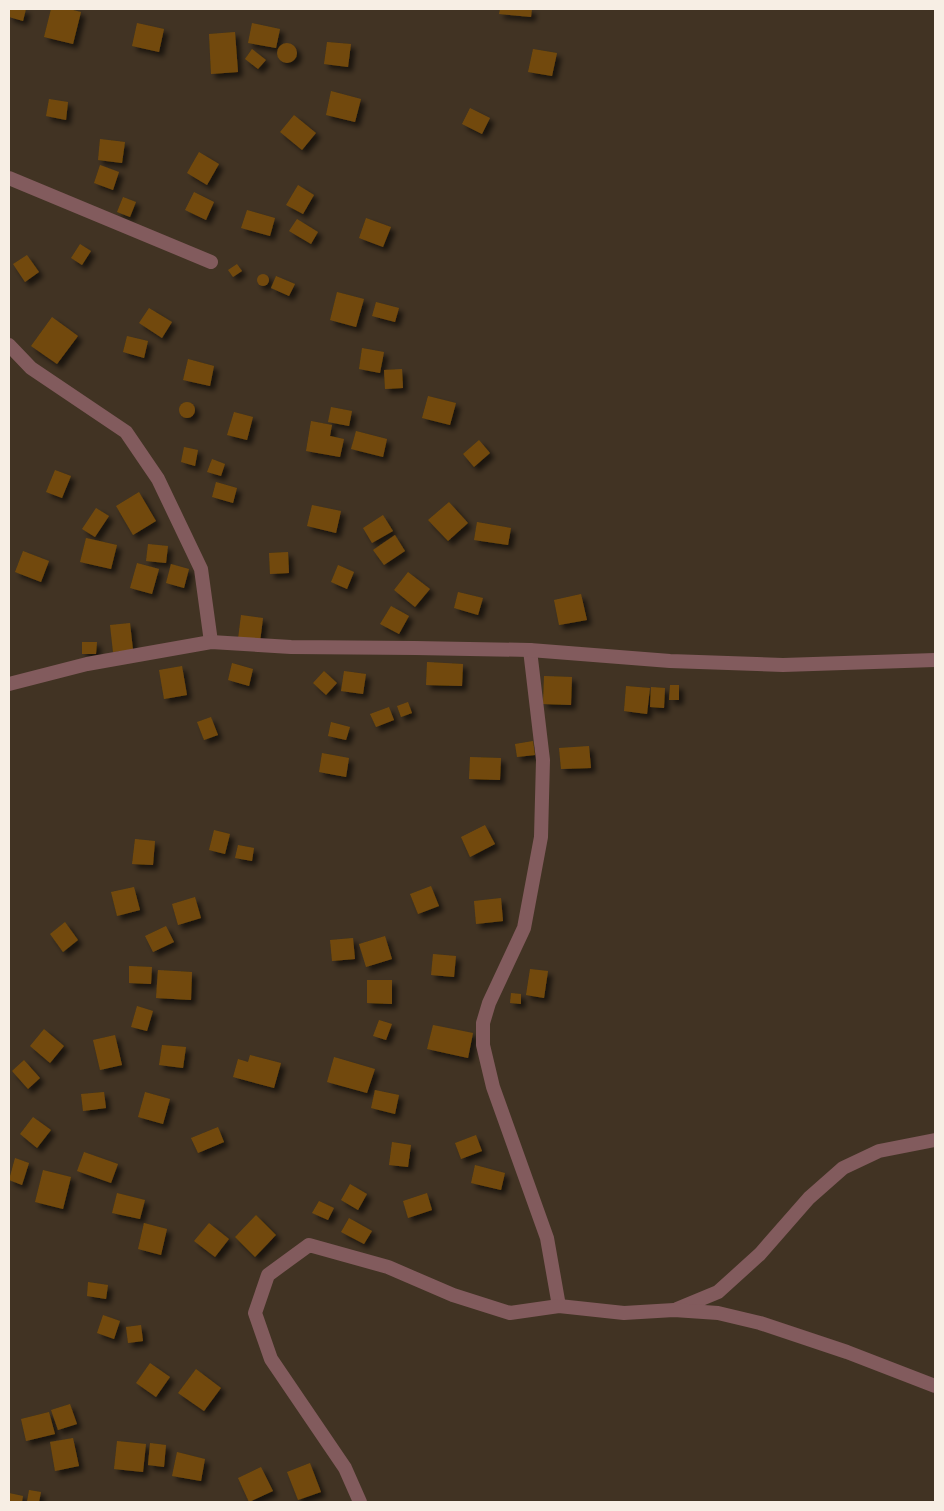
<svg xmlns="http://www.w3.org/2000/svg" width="944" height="1511" viewBox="0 0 944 1511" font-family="'Sofia Sans Condensed',sans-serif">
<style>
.building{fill:#724a0b;filter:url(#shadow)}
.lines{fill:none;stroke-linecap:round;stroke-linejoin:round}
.minor{stroke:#825b5d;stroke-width:14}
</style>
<defs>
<filter id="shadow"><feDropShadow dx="4.5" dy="4.5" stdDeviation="2.5" flood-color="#0009"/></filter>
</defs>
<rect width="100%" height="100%" fill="#413323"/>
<g class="building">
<polygon points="9,9 26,9 23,21 9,17"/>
<polygon points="51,9 69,9 81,12 73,44 44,37"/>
<polygon points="500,9 532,9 531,17 499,14"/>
<polygon points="137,23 164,29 159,52 132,46"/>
<polygon points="252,23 280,29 276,48 248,43"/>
<polygon points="235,32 238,72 211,74 209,34"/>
<polygon points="327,42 351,44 348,67 324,64"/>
<circle cx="287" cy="53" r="10"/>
<polygon points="252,49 266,60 258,69 245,59"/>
<polygon points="533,49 557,53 552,76 528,72"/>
<polygon points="331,91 361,99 355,122 326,115"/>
<polygon points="49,99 68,102 66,120 46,116"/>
<polygon points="470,108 490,118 482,134 462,124"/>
<polygon points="294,115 316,133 302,150 280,132"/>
<polygon points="100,139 125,142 122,163 98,160"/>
<polygon points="199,152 219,164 207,185 187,173"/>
<polygon points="100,165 119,172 113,190 94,183"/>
<polygon points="298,185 314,195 303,214 286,205"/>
<polygon points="194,192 214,202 206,220 185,210"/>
<polygon points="123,197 136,202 130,217 117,212"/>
<polygon points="247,210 275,218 270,236 241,228"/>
<polygon points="366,218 391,227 383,247 359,238"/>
<polygon points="297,219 318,232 311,244 289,231"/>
<polygon points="80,244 91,251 82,265 71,258"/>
<polygon points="27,255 39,272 25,282 13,264"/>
<polygon points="237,264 242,271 233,277 228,270"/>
<circle cx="263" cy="280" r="6"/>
<polygon points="276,276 295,284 289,296 271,288"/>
<polygon points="337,292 364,299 356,327 330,320"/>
<polygon points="376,302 399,308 395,322 372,316"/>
<polygon points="149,308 172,322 162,338 139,323"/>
<polygon points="52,317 78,336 57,364 31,346"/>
<polygon points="127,336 148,341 144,358 123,352"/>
<polygon points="362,348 384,352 380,373 359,369"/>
<polygon points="188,359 214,366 210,386 183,380"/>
<polygon points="402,369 403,388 385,389 384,370"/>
<polygon points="428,396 456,403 450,425 422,418"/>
<circle cx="187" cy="410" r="8"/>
<polygon points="331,407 352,411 349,426 328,422"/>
<polygon points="234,412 253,417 247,440 227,435"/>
<polygon points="311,421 332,425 330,436 344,439 340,457 306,451"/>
<polygon points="356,431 387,439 383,457 351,449"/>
<polygon points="479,440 490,453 474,467 463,454"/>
<polygon points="184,447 198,450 195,466 181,462"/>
<polygon points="212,459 225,464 221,476 207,472"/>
<polygon points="55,470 71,476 62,498 46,492"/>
<polygon points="216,482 237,488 233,503 212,497"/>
<polygon points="139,492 156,521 133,535 116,506"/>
<polygon points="449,502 468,523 448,541 428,520"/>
<polygon points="312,505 341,511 336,533 307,526"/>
<polygon points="96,508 109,516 95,537 82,529"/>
<polygon points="383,515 393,531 372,543 363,528"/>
<polygon points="477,522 511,528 508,545 474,540"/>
<polygon points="395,535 405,551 384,565 373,550"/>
<polygon points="86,538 117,545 111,569 80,562"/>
<polygon points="148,544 168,546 166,563 146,561"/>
<polygon points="23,551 49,561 41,582 15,572"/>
<polygon points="288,552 289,573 270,574 269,553"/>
<polygon points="137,563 159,569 152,594 130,588"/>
<polygon points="171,564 189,569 184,588 166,583"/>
<polygon points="338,565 354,572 347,589 331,582"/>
<polygon points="408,572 430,589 415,607 394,590"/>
<polygon points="458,592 483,598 478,615 454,608"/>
<polygon points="581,594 587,620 559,625 554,600"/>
<polygon points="391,606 409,616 399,634 380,624"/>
<polygon points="241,615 263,618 260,642 238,639"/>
<polygon points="130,623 133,650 113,652 110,625"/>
<polygon points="82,642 97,642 96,654 82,654"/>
<polygon points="427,662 463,664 462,686 426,685"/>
<polygon points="232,663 253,669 249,686 228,680"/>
<polygon points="182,666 187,695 164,699 159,670"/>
<polygon points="324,671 337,683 326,695 313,683"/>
<polygon points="344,671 366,674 363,694 341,691"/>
<polygon points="544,676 572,677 571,705 543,704"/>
<polygon points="670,685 679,685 679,700 669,700"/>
<polygon points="626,686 650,688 647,714 624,711"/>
<polygon points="651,687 665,688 664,708 650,707"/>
<polygon points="408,702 412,713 401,717 397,706"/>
<polygon points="389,707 394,720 376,727 370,714"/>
<polygon points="211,717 218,735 204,740 197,722"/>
<polygon points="331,722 350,727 346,740 328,736"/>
<polygon points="533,741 535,755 517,757 515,744"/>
<polygon points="589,746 591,768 561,769 559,748"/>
<polygon points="322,753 349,758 346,777 319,772"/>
<polygon points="470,757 501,758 500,780 469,779"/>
<polygon points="485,825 495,844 470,857 461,837"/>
<polygon points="214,830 230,834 225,854 209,850"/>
<polygon points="135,839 155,841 153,865 132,864"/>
<polygon points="238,845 254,848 252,861 235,858"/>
<polygon points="431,886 439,906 418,914 410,894"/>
<polygon points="134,887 140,910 117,916 111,892"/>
<polygon points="195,897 201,918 178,925 172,904"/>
<polygon points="501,898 503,921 476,924 474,901"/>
<polygon points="65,922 78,940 63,952 50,934"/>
<polygon points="166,926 174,942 153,952 145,936"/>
<polygon points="385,936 392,959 366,967 359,944"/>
<polygon points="353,938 355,959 332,961 330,940"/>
<polygon points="433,954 456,956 454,977 431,975"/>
<polygon points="129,966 152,967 151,984 129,983"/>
<polygon points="530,969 548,971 544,998 526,995"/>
<polygon points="158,970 192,972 191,1000 156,998"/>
<polygon points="367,980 392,980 392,1004 367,1003"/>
<polygon points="511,993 521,994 521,1004 510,1003"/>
<polygon points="137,1006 153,1011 147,1031 131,1027"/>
<polygon points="379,1020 392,1024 386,1040 373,1036"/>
<polygon points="433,1025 473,1033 468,1058 427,1049"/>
<polygon points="44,1029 64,1046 50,1063 30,1046"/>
<polygon points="115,1035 122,1065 100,1070 93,1040"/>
<polygon points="162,1045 186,1047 183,1068 159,1065"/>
<polygon points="250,1055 281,1063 274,1088 233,1077 238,1059 248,1062"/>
<polygon points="334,1057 375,1069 367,1093 327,1082"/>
<polygon points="24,1060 40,1078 28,1089 12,1071"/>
<polygon points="375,1090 399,1095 395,1114 371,1108"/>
<polygon points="104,1092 106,1108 83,1111 81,1094"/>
<polygon points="145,1092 170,1099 163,1124 138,1117"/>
<polygon points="33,1117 51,1130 37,1148 20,1134"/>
<polygon points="218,1127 224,1142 198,1153 191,1138"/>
<polygon points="476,1135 482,1151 461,1159 455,1143"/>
<polygon points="392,1142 411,1145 408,1167 389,1165"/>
<polygon points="84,1152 118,1164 111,1183 77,1171"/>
<polygon points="15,1158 29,1163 22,1185 9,1180"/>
<polygon points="475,1165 505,1173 501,1190 471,1183"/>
<polygon points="43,1170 71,1177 63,1209 35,1202"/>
<polygon points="350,1184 367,1194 358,1210 341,1200"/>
<polygon points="117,1193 145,1200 140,1219 112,1213"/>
<polygon points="427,1193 432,1210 408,1218 403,1201"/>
<polygon points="319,1201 334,1208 328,1220 312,1213"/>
<polygon points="256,1215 276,1235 255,1257 235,1237"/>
<polygon points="349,1218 372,1231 364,1244 341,1232"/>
<polygon points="144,1223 167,1229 161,1255 138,1249"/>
<polygon points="209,1223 229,1239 215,1257 194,1241"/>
<polygon points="88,1282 108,1285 106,1299 87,1296"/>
<polygon points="103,1315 120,1321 114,1339 97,1333"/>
<polygon points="141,1325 143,1341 128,1343 126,1327"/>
<polygon points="150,1363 170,1377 156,1397 136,1383"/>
<polygon points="196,1369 221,1388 204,1411 178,1393"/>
<polygon points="70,1404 77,1424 58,1430 51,1410"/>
<polygon points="49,1412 55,1434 26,1441 21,1419"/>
<polygon points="73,1438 79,1466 55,1471 50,1442"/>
<polygon points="117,1441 146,1444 143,1472 114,1469"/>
<polygon points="150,1443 166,1445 164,1467 148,1465"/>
<polygon points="177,1452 205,1459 201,1481 172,1476"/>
<polygon points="310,1463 321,1492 298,1500 287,1472"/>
<polygon points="261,1467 273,1491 249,1502 238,1478"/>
<polygon points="29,1490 41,1492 39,1502 27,1502"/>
<polygon points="9,1493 23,1496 22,1502 9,1502"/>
</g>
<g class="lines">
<g class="minor">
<polyline points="9,178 211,262"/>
<polyline points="9,345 31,368 126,432 158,479 201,569 211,642"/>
<polyline points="530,650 543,760 541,837 524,928 489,1003 483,1023 483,1045 493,1087 547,1238 559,1306"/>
<polyline points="9,684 87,664 211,642 291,647 415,648 530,650 670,661 783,665 935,660"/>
<polyline points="677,1309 718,1292 760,1254 809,1198 843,1168 879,1151 935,1140"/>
<polyline points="360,1502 345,1468 271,1359 255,1313 268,1275 309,1245 388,1267 453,1295 510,1313 559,1306 624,1313 674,1310 718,1313 760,1323 847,1352 935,1386"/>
</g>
</g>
<rect width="944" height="1511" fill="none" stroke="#f7eee4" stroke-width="20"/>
</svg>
